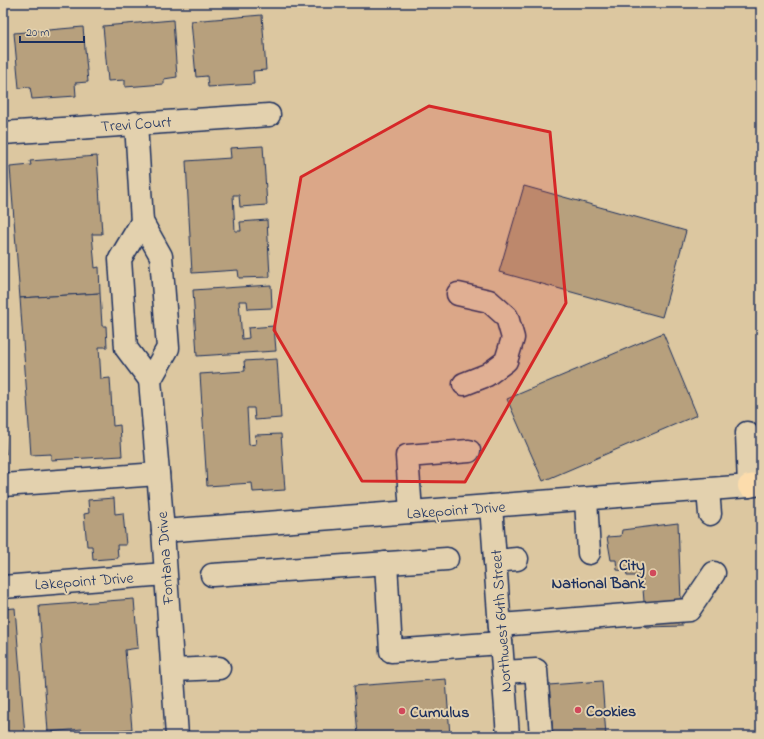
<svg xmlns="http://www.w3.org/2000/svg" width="764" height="739" viewBox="0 0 764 739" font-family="'Indie Flower',sans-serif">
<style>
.building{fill:#b7a07d;stroke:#1b2f5e}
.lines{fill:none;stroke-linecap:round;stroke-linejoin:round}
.minor-casing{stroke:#1b2f5e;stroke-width:25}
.highway-casing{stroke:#1b2f5e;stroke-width:25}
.minor{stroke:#e3d1ae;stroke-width:22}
.highway{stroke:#fcdcac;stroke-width:22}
.marked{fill:#d62828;fill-opacity:0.2;stroke:#d62828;stroke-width:3;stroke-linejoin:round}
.poi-dot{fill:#d1495b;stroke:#e3d1ae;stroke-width:1.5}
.labels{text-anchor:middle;stroke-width:4;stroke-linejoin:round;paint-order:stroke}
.street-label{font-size:16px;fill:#1b2f5e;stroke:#e3d1ae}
.poi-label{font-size:16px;font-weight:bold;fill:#1b2f5e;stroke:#e3d1ae;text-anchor:start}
</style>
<rect width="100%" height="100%" fill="#dcc7a0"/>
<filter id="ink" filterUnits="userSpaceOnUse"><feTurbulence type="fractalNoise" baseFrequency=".025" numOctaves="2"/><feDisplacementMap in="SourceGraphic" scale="8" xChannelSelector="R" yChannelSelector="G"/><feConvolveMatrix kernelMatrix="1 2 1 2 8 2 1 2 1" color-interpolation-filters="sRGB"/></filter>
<g filter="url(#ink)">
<g class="building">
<polygon points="262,15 266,70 253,71 254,84 208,87 207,76 196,77 191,21"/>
<polygon points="173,20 177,77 164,79 164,84 125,87 125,80 108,81 103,26"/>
<polygon points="83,27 88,82 75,83 76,96 32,99 30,87 19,88 14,33"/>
<polygon points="263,146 267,205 240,207 239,195 233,195 235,231 241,231 240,222 267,220 270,277 239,278 238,270 192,273 186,161 231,158 230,148"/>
<polygon points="97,156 102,234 92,234 95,268 99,267 100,293 20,298 10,167 31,165 30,161"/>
<polygon points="524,186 686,231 662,317 499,272"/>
<polygon points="271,285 272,308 248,309 247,301 239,301 242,339 249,338 248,328 274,326 276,351 197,356 193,290"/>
<polygon points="100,293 102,326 106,326 107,347 99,347 101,379 110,378 113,426 120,425 122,456 51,460 51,454 31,455 20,298"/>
<polygon points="663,333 697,415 543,481 507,399"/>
<polygon points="277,359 281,418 255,420 254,408 247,408 249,445 256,444 255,435 281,434 285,490 253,492 252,483 207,486 200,374 245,371 244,361"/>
<polygon points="3,416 6,454 3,454"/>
<polygon points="114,498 115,514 123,513 126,545 117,545 118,558 93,560 92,546 87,546 84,514 89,513 88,500"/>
<polygon points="3,501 5,501 7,528 3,528"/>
<polygon points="678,523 682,626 646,627 642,576 627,576 626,571 617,570 616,560 611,560 607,537 621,536 622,530"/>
<polygon points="134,599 138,648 125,650 132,729 83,733 82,729 48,732 39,606"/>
<polygon points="15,608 25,736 3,736 3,609"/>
<polygon points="446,679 450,736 358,736 354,686"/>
<polygon points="602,681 606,736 553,736 549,685"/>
</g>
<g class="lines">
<g class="minor-casing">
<g id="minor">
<polyline points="136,123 142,222 161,256 168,348 150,380 163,531 177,736"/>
<polyline points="3,133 269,115"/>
<polyline points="142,222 120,259 126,348 150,380"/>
<polyline points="458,294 489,301 507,317 513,338 506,361 487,375 464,384"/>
<polyline points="3,485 158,474"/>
<polyline points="708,490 710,514"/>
<polyline points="586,499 589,553"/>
<polyline points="491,506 508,736"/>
<polyline points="411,512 407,456 469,451"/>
<polyline points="163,531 749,486 747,433"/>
<polyline points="495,561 517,559"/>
<polyline points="386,563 391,651 501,643"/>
<polyline points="212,575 447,559"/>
<polyline points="3,587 165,574"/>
<polyline points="500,625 689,610 714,573"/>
<polyline points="173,670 219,668"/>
<polyline points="503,672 536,670 541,736"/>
</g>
</g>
<g class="highway-casing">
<polyline id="highway" points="749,486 761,484"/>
</g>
<use href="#minor" class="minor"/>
<use href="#highway" class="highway"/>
</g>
</g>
<path class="marked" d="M429 106 550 132 566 303 465 482 362 481 274 330 301 177Z"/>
<g class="poi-dot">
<circle cx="653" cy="573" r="4"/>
<circle cx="578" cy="710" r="4"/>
<circle cx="402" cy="711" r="4"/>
</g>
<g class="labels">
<g class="street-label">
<text transform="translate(136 123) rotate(-4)" y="6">Trevi Court</text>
<text transform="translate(456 509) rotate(-4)" y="6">Lakepoint Drive</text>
<text transform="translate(164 558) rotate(-94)" y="6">Fontana Drive</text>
<text transform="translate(84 580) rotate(-4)" y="6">Lakepoint Drive</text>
<text transform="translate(500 621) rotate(-94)" y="6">Northwest 64th Street</text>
</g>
<g class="poi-label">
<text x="645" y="570" text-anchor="end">City<tspan x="645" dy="18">National Bank</tspan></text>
<text x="586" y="716">Cookies</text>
<text x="410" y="717">Cumulus</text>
</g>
</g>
<rect width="764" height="739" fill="none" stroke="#e3d1ae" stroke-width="16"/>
<rect x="8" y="8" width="748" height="723" fill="none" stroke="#1b2f5e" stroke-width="1.5" filter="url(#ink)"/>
<path d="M20 36v6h64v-6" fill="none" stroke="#1b2f5e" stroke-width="2"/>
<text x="26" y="36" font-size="12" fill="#1b2f5e" stroke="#e3d1ae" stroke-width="3" paint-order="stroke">20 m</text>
</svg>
